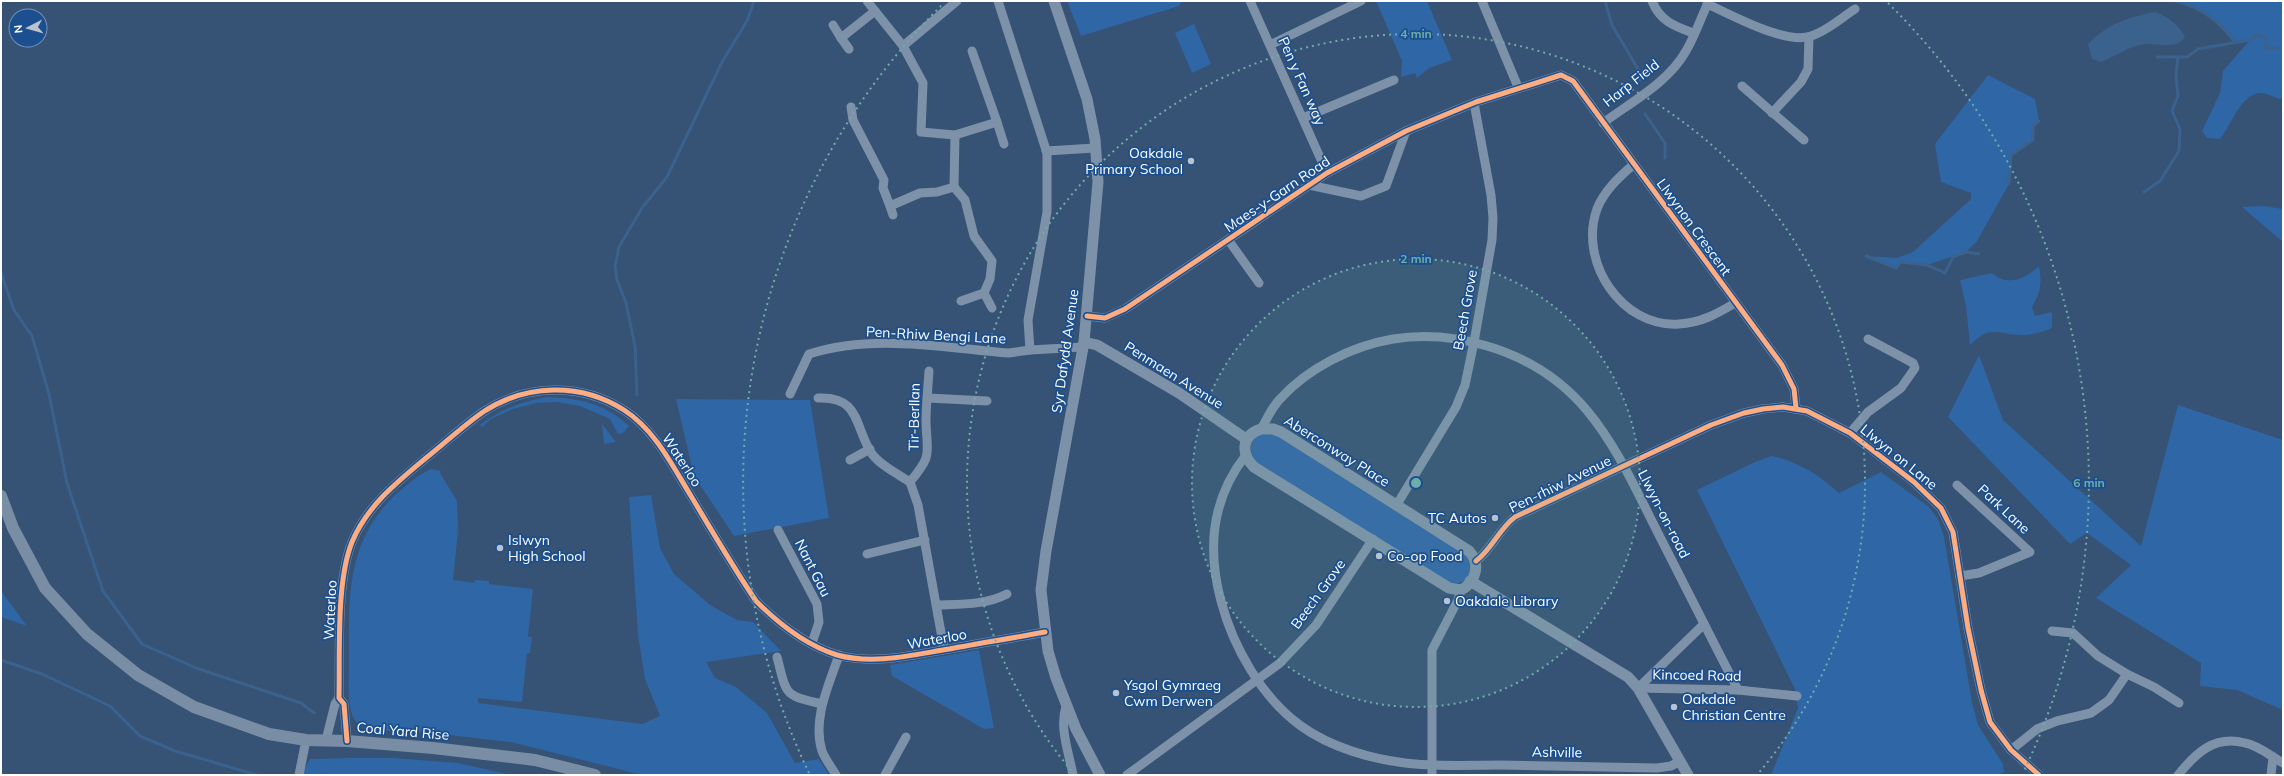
<svg xmlns="http://www.w3.org/2000/svg" width="2284" height="776" viewBox="0 0 2284 776" font-family="Mulish,sans-serif">
<style>
.green{fill:#2f66a5}
.water{fill:#3b618d}
.lines{fill:none;stroke-linecap:round;stroke-linejoin:round}
.stream{stroke:#3b618d;stroke-width:3}
.minor{stroke:#7d92a8;stroke-width:9}
.tertiary{stroke:#7d92a8;stroke-width:11}
.secondary{stroke:#798da4;stroke-width:12}
.cycleway-casing{stroke:#1b4f8f;stroke-width:8}
.cycleway{stroke:#ffac80;stroke-width:5}
.ring{fill:none;stroke:#6fada8;stroke-width:2;stroke-dasharray:2 4}
.poi-dot{fill:#b9c2ce;stroke:#1b4f8f;stroke-width:1.5}
.labels{text-anchor:middle;stroke-width:3.5;stroke-linejoin:round;paint-order:stroke}
.street-label{font-size:14px;fill:#fff;stroke:#1b4f8f}
.poi-label{font-size:14px;fill:#fff;stroke:#1b4f8f;text-anchor:start}
.centre{fill:#6fada8;stroke:#1b4f8f;stroke-width:2}
.ring-label{font-size:12px;text-anchor:middle;font-weight:bold;fill:#6fada8;stroke:#1b4f8f;stroke-width:3.5;stroke-linejoin:round;paint-order:stroke}
</style>
<rect width="100%" height="100%" fill="#365274"/>
<g class="green">
<polygon points="1067,1 1182,1 1179,6 1081,36"/>
<polygon points="1376,1 1427,1 1452,60 1429,68 1417,78 1415,73 1401,77 1402,61"/>
<path d="M2176 1H2283V100C2276 98 2269 94 2262 93 2241 92 2232 125 2220 139L2207 138 2202 131 2220 93 2223 71 2250 40 2234 41C2218 20 2201 8 2176 1Z"/>
<polygon points="1194,24 1211,64 1192,73 1175,33"/>
<polygon points="1988,75 2035,99 2039,121 2033,127 2033,140 2012,155 2009,184 1977,241 1966,252 1927,265 1901,262 1896,268 1866,256 1897,258 1913,252 1971,199 1971,193 1941,182 1935,144"/>
<polygon points="2264,206 2283,209 2283,242 2242,207"/>
<path d="M2039 266C2042 285 2041 290 2032 307L2035 316 2052 312V328C2042 332 2033 335 2022 335 1996 335 1992 324 1970 345L1966 306 1960 280 1992 273C2008 287 2025 279 2039 266Z"/>
<polygon points="1979,355 2003,420 2141,546 2178,405 2283,440 2283,710 2237,690 2200,686 2201,663 2096,598 2131,565 2087,533 2070,544 1948,417"/>
<path d="M546 397C579 398 604 403 629 426L623 433 618 434 610 419 580 406 557 402 536 403 513 409 491 419 482 427 480 425C500 409 522 402 546 397Z"/>
<polygon points="676,399 810,400 829,518 734,536 694,476"/>
<polygon points="602,424 616,442 604,444"/>
<path d="M1265 433 1275 435 1465 554 1471 566C1469 584 1458 586 1443 580L1257 462C1247 450 1249 437 1265 433Z"/>
<path d="M1771 456C1797 461 1819 475 1839 493L1881 472 1929 507 1938 519 1944 537 1972 702 1978 725 2003 764 2004 772 1999 775H1771L1798 708 1795 689 1697 490 1755 462Z"/>
<path d="M431 469 441 471 440 473 457 501 458 531 453 580 474 583 475 580 489 581V584L533 589 528 637H532L530 653H527L522 702 478 698V703L642 724 660 716 645 679 638 635 629 497 651 495 660 548 674 574 710 605 737 620 753 622 781 651 706 662 715 678 736 687 767 713 795 763 819 759 829 775H642L511 742 405 730V732C394 731 364 730 356 722 346 710 349 678 349 663 349 599 345 544 394 496 405 486 418 475 431 469Z"/>
<polygon points="1,591 2,592 27,626 1,617"/>
<polygon points="979,650 994,728 984,729 892,676 890,665"/>
<polygon points="350,758 393,758 458,763 511,775 301,775 310,759"/>
</g>
<path class="water" d="M2155 12C2168 16 2179 25 2185 37 2177 50 2160 43 2147 44 2130 45 2117 56 2101 62L2092 59 2088 44C2109 23 2126 18 2155 12Z"/>
<g class="lines">
<g class="stream">
<polyline points="1605,1 1612,25 1638,69 1640,80"/>
<path d="M2176 1C2201 8 2218 20 2234 41"/>
<polyline points="2157,57 2187,57 2198,49 2250,40 2258,34 2267,39 2265,47 2283,49"/>
<polyline points="1645,114 1665,143 1665,158"/>
<polyline points="2009,184 2011,155 2033,140 2033,126 2039,121"/>
<polyline points="2144,192 2160,181 2179,151 2180,129 2172,111 2178,96 2176,75 2178,57"/>
<polyline points="1866,256 1896,268 1901,262 1927,265 1945,273 1953,257 1966,252 1979,254"/>
<polyline points="1,273 14,310 32,336 49,394 67,483 103,591 142,644 196,668 301,703 314,713"/>
<polyline points="637,395 635,346 626,303 617,280 615,266 619,247 642,208 667,177 722,62 747,21 754,1"/>
<polyline points="1,660 42,674 110,706 140,736 175,751 257,775"/>
<polyline points="322,774 323,775"/>
</g>
<g class="minor">
<polyline points="867,1 903,46 923,83 921,132 955,135 954,187"/>
<polyline points="998,1 1047,153 1047,212 1028,320 1030,350"/>
<polyline points="1250,1 1327,173"/>
<polyline points="1482,1 1518,87"/>
<path d="M1652 1C1660 21 1674 26 1693 33"/>
<path d="M1707 4C1732 15 1785 45 1811 36 1827 31 1841 18 1855 9"/>
<polyline points="833,25 841,38"/>
<polyline points="1270,45 1361,1"/>
<polyline points="903,46 957,1"/>
<polyline points="849,49 841,38 875,11"/>
<polyline points="1742,86 1804,140"/>
<polyline points="851,107 853,120 884,180 883,188 890,206"/>
<polyline points="1772,113 1801,82 1808,69 1809,37"/>
<polyline points="1303,118 1394,80"/>
<polyline points="997,122 1004,144"/>
<path d="M1603 123C1631 102 1668 83 1686 51 1695 36 1701 17 1709 1"/>
<polyline points="955,135 997,122 972,51"/>
<polyline points="1046,151 1095,148"/>
<path d="M1633 165C1619 177 1604 191 1597 209 1578 262 1622 328 1679 324 1700 323 1717 314 1735 303"/>
<polyline points="1309,185 1361,196 1386,186 1406,131"/>
<polyline points="954,187 965,200 974,236 992,261 990,279 984,293 961,301"/>
<polyline points="893,215 890,206 920,193 937,192 954,187"/>
<polyline points="1229,241 1259,283"/>
<polyline points="984,293 992,308"/>
<polyline points="1087,316 1105,318 1125,309 1327,173 1406,131 1476,102 1561,75 1573,81 1782,365 1794,389 1796,408"/>
<path d="M929 371C928 388 926 405 926 422 927 455 933 454 910 482L918 505 944 649"/>
<path d="M790 394 809 354C873 333 944 348 1009 353L1030 350 1083 347"/>
<path d="M818 398C861 396 854 427 872 454 881 466 898 474 910 482"/>
<polyline points="928,398 987,401"/>
<path d="M1261 429C1267 419 1272 407 1280 399 1308 368 1352 346 1393 339 1424 334 1457 337 1487 346 1589 376 1617 453 1661 539 1687 590 1712 640 1738 690"/>
<polyline points="1850,433 1868,412 1901,388 1915,368 1913,363 1868,339"/>
<path d="M1246 455C1212 498 1207 549 1221 601 1233 647 1262 698 1301 726 1330 747 1371 759 1405 763 1436 767 1468 765 1499 765 1552 766 1605 767 1657 768L1671 766 1680 761"/>
<polyline points="850,460 870,449"/>
<polyline points="1957,485 2030,552 1979,573 1960,576"/>
<polyline points="1396,506 1456,407 1465,385 1474,342 1492,240 1493,218 1491,195 1474,103"/>
<polyline points="778,530 817,604 819,622 812,643"/>
<polyline points="867,554 925,540"/>
<path d="M1476 561C1492 549 1499 529 1515 517L1711 425 1744 413 1763 409 1783 407 1807 411 1850 433 1914 482 1941 508 1953 532 1968 628 1981 690 1990 722 2011 750 2039 775"/>
<path d="M937 605C961 604 986 605 1007 594"/>
<polyline points="1704,624 1638,688 1738,690 1797,696"/>
<path d="M777 657C787 695 783 695 822 704"/>
<polyline points="2127,674 2154,687 2179,703"/>
<path d="M1066 706C1059 728 1069 753 1073 775"/>
<polyline points="326,740 335,704 339,698"/>
<path d="M347 741 344 704 339 698C340 653 336 582 352 542 367 506 397 482 426 458 445 443 463 426 483 412 526 384 580 382 624 410 655 430 672 465 691 496 712 531 733 567 756 601 779 624 805 645 837 655 874 665 912 655 949 649 981 643 1013 638 1045 632"/>
<polyline points="2011,750 2037,729 2057,721 2091,713 2109,700 2127,674 2098,656 2073,633 2052,631"/>
<polyline points="299,775 306,740"/>
<path d="M836 775C832 768 825 759 822 751 812 719 829 685 839 655"/>
<polyline points="885,775 906,737"/>
<polyline points="1127,775 1280,663 1316,625 1373,539"/>
<polyline points="1432,775 1432,650 1458,600 1461,590"/>
<path d="M2178 775C2196 753 2214 735 2245 743 2258 745 2272 757 2283 763"/>
<polyline points="2271,775 2273,757"/>
</g>
<g class="tertiary">
<polyline points="1054,1 1087,99 1095,139 1098,182 1084,342 1046,551 1041,590 1048,651 1056,678 1076,729 1100,775"/>
<polyline points="1084,342 1097,345 1179,393 1246,439"/>
<path d="M1261 429H1273L1281 432 1469 551C1481 564 1476 582 1461 590L1449 588 1254 467C1240 453 1242 435 1261 429Z"/>
<polyline points="1470,581 1628,677 1638,688 1688,775"/>
</g>
<polyline class="secondary" points="1,496 13,528 45,588 87,634 138,675 194,707 269,734 306,740 347,741 433,748 535,760 595,775"/>
<g class="cycleway-casing">
<g id="cycleway">
<polyline points="1087,316 1105,318 1125,309 1327,173 1406,131 1476,102 1561,75 1573,81 1782,365 1794,389 1796,408"/>
<path d="M1476 561C1492 549 1499 529 1515 517L1711 425 1744 413 1763 409 1783 407 1807 411 1850 433 1914 482 1941 508 1953 532 1968 628 1981 690 1990 722 2011 750 2039 775"/>
<path d="M347 741 344 704 339 698C340 653 336 582 352 542 367 506 397 482 426 458 445 443 463 426 483 412 526 384 580 382 624 410 655 430 672 465 691 496 712 531 733 567 756 601 779 624 805 645 837 655 874 665 912 655 949 649 981 643 1013 638 1045 632"/>
</g>
</g>
<use href="#cycleway" class="cycleway"/>
</g>
<circle cx="1416" cy="483" r="224" fill="#6fada8" fill-opacity=".12"/>
<g class="ring">
<circle cx="1416" cy="483" r="224"/>
<path d="M1075 775A449 449 0 1 1 1757 775"/>
<path d="M809 773A673 673 0 0 1 944 3M1888 3A673 673 0 0 1 2023 773"/>
</g>
<g class="poi-dot">
<circle cx="1191" cy="161" r="4"/>
<circle cx="1495" cy="518" r="4"/>
<circle cx="500" cy="548" r="4"/>
<circle cx="1379" cy="556" r="4"/>
<circle cx="1447" cy="601" r="4"/>
<circle cx="1116" cy="693" r="4"/>
<circle cx="1674" cy="707" r="4"/>
</g>
<g class="labels">
<g class="street-label">
<text transform="translate(1302 81) rotate(66)" y="5">Pen y Fan way</text>
<text transform="translate(1631 83) rotate(-38)" y="5">Harp Field</text>
<text transform="translate(1277 194) rotate(-34)" y="5">Maes-y-Garn Road</text>
<text transform="translate(1694 227) rotate(54)" y="5">Llwynon Crescent</text>
<text transform="translate(1465 310) rotate(-80)" y="5">Beech Grove</text>
<text transform="translate(936 335) rotate(3)" y="5">Pen-Rhiw Bengi Lane</text>
<text transform="translate(1065 351) rotate(-82)" y="5">Syr Dafydd Avenue</text>
<text transform="translate(1174 375) rotate(32)" y="5">Penmaen Avenue</text>
<text transform="translate(914 417) rotate(-89)" y="5">Tir-Berllan</text>
<text transform="translate(1337 451) rotate(32)" y="5">Aberconway Place</text>
<text transform="translate(1899 457) rotate(39)" y="5">Llwyn on Lane</text>
<text transform="translate(682 460) rotate(57)" y="5">Waterloo</text>
<text transform="translate(1560 484) rotate(-26)" y="5">Pen-rhiw Avenue</text>
<text transform="translate(2004 509) rotate(43)" y="5">Park Lane</text>
<text transform="translate(1664 514) rotate(63)" y="5">Llwyn-on-road</text>
<text transform="translate(813 568) rotate(63)" y="5">Nant Gau</text>
<text transform="translate(1318 594) rotate(-54)" y="5">Beech Grove</text>
<text transform="translate(330 610) rotate(-87)" y="5">Waterloo</text>
<text transform="translate(937 639) rotate(-10)" y="5">Waterloo</text>
<text transform="translate(1697 675) rotate(1)" y="5">Kincoed Road</text>
<text transform="translate(403 731) rotate(5)" y="5">Coal Yard Rise</text>
<text transform="translate(1557 752) rotate(1)" y="5">Ashville</text>
</g>
<g class="poi-label">
<text x="1183" y="158" text-anchor="end">Oakdale<tspan x="1183" dy="16">Primary School</tspan></text>
<text x="1487" y="523" text-anchor="end">TC Autos</text>
<text x="508" y="545">Islwyn<tspan x="508" dy="16">High School</tspan></text>
<text x="1387" y="561">Co-op Food</text>
<text x="1455" y="606">Oakdale Library</text>
<text x="1124" y="690">Ysgol Gymraeg<tspan x="1124" dy="16">Cwm Derwen</tspan></text>
<text x="1682" y="704">Oakdale<tspan x="1682" dy="16">Christian Centre</tspan></text>
</g>
</g>
<circle cx="1416" cy="483" r="6" class="centre"/>
<g class="ring-label">
<text x="1416" y="38">4 min</text>
<text x="1416" y="263">2 min</text>
<text x="2089" y="487">6 min</text>
</g>
<rect width="2284" height="776" fill="none" stroke="#ffffff" stroke-width="4"/>
<g transform="translate(28 28) rotate(264)"><circle r="19" fill="#1b4f8f" stroke="#7695bc"/>
<path d="M0-3L7 15L0 10L-7 15Z" fill="#b9c2ce"/>
<text y="-6" font-size="11" font-weight="bold" text-anchor="middle" fill="#ffffff">N</text>
</g>
</svg>
